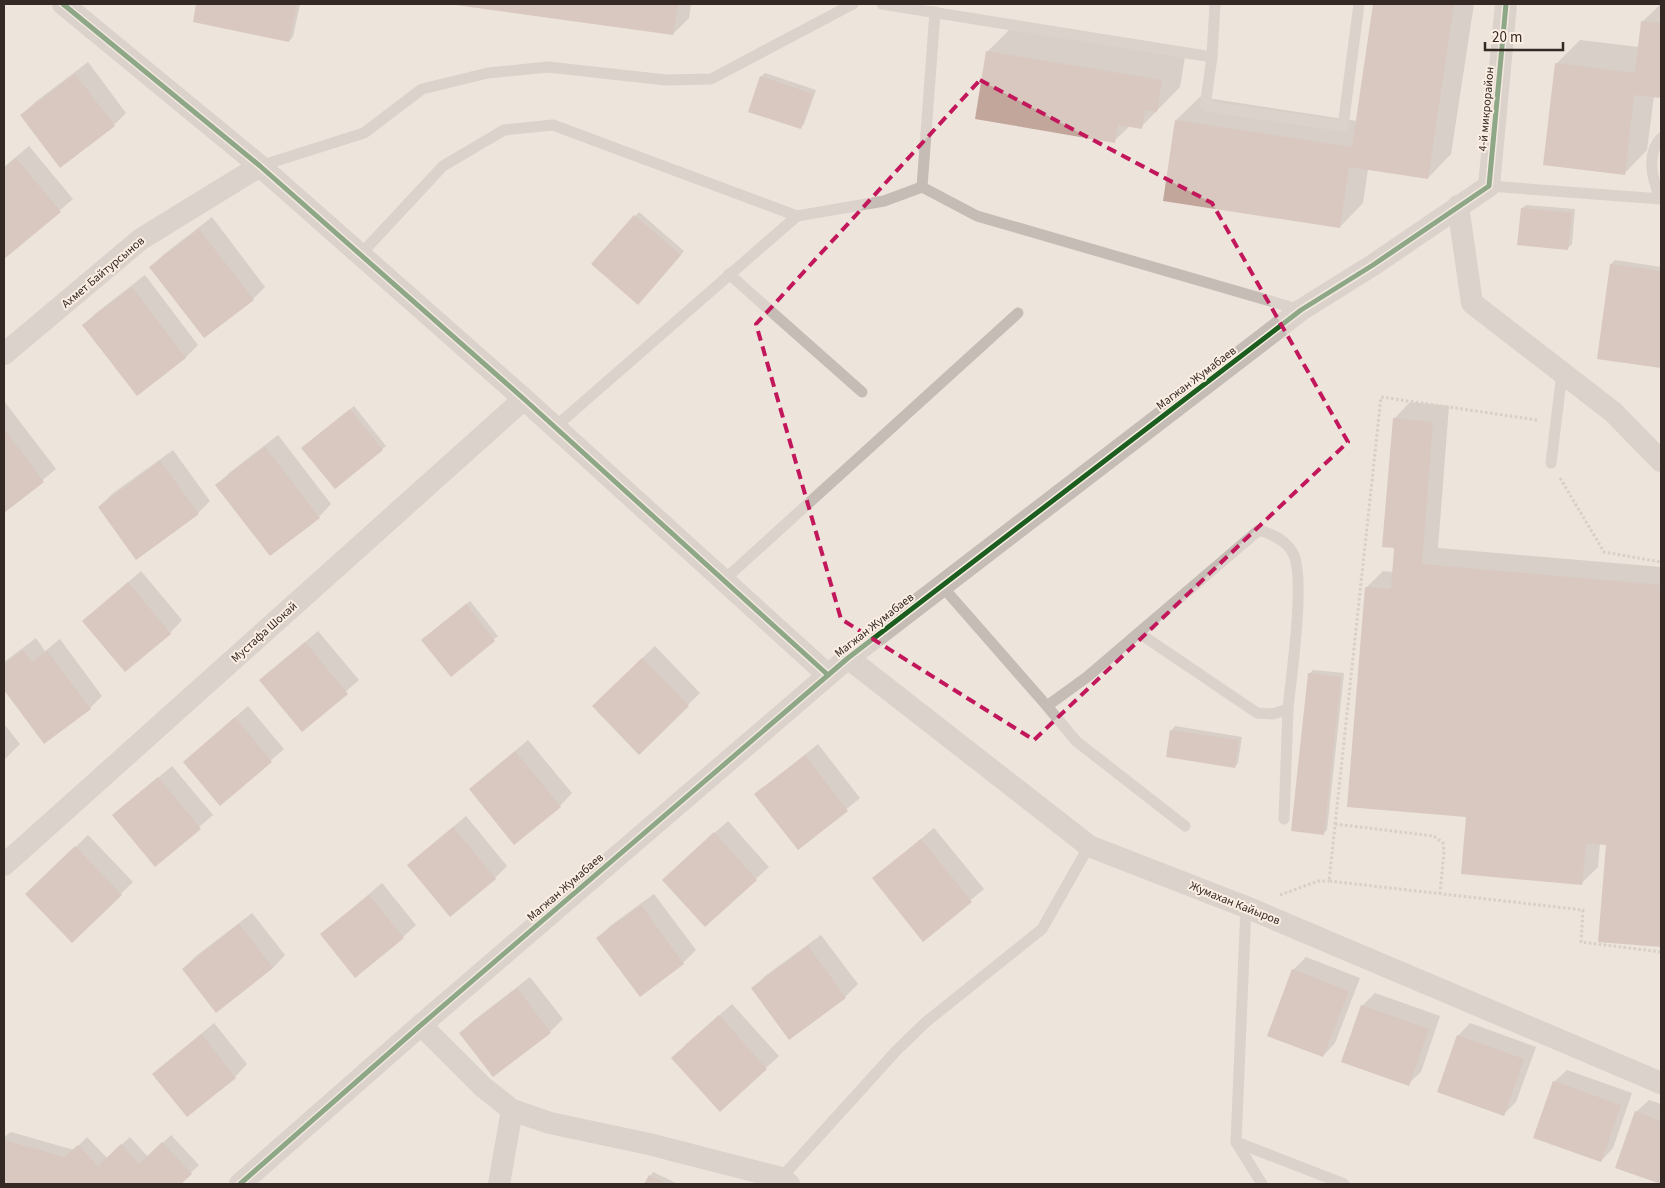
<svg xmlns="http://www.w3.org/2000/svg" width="1665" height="1188" viewBox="0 0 1665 1188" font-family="'Source Sans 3',sans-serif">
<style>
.shadow{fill:#0003}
.building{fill:#c2a69c}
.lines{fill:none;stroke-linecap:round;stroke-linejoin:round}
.path{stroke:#beb5ae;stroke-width:3;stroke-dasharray:2.5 2.5;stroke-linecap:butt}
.lane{stroke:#c5bcb6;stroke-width:11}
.street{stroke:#c5bcb6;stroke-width:22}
.cycleway-casing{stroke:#fbeee2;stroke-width:8}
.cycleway{stroke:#1b5e20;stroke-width:5}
.marked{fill:none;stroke:#c2185b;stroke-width:4;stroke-dasharray:10 6;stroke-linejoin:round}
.labels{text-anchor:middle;stroke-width:4;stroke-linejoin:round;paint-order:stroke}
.street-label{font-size:12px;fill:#352925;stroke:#fbeee2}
</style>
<rect width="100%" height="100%" fill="#ede4dc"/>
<g class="shadow">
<polygon points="198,4 300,4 293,37 289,41 194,21"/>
<polygon points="450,4 691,4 689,18 673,34"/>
<polygon points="1375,4 1474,4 1451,154 1428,178 1368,169 1363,203 1340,227 1176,120 1200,97 1357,121"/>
<polygon points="1661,4 1661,97 1654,96 1647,150 1624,174 1556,64 1580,40 1639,47 1643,21"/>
<polygon points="1011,28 1185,57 1180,87 1141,127 1130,126 1114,141 987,52"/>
<polygon points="88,62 126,113 114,125 22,115 34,103"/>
<polygon points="765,73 816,90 804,124 800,128 761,77"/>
<polygon points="29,146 73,199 4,258 4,167"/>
<polygon points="1526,205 1575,209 1572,244 1568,248 1522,208"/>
<polygon points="639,212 684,251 642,299 593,264"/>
<polygon points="212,217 265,287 253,299 151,267 163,255"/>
<polygon points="1615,260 1661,267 1661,367 1598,358 1611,264"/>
<polygon points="145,275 198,345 186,357 137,395 84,325 96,313"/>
<polygon points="4,401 56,469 4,512"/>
<polygon points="1410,402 1449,406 1438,548 1661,567 1661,945 1600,941 1608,844 1600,843 1598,867 1582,883 1467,816 1366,588 1383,571 1393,572 1395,547 1394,419"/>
<polygon points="354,406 386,446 335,487 307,444"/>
<polygon points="278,435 331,504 319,517 217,485 229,473"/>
<polygon points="173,450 210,501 198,513 99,507 112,494"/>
<polygon points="141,571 182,620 170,633 84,621"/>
<polygon points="470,601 498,636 451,675 427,636"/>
<polygon points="318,631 359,680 302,730 261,680"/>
<polygon points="36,638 45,651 60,639 102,696 90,708 44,742 4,688 4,662"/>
<polygon points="655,646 700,693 639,753 606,693"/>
<polygon points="1313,670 1344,673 1327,830 1323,833 1309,674"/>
<polygon points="248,706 284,749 220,804 184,762"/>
<polygon points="4,724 20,744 4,760"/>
<polygon points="1175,726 1242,737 1238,763 1235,767 1168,756 1172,730"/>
<polygon points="528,740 572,793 560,806 470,789"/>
<polygon points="818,744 860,798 798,849 756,794"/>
<polygon points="172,766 213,815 155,865 114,815"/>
<polygon points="466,816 507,866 495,878 408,865"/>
<polygon points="728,821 769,867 705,925 676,867"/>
<polygon points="934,828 984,889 923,940 874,878"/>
<polygon points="88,835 133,882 72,941 27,894"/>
<polygon points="382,883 416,925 403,937 322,934"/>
<polygon points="654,894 696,950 683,963 640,995 598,938 610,926"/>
<polygon points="252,913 285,955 273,968 183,969 196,956"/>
<polygon points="821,935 858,984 845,997 789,1038 753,988 765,976"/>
<polygon points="1306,957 1360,978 1335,1043 1323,1056 1293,970"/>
<polygon points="530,977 563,1019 550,1032 494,1075 461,1033 473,1021"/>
<polygon points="1375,993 1440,1016 1421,1072 1408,1084 1362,1006"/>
<polygon points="732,1004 779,1056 720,1110 685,1045"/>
<polygon points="214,1023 247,1064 235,1077 154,1074"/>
<polygon points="1470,1023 1536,1047 1516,1102 1504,1114 1458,1036"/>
<polygon points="1567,1070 1632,1093 1613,1148 1601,1161 1554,1082"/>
<polygon points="1649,1100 1661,1104 1661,1183 1617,1168 1636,1112"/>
<polygon points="11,1132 74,1150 87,1137 107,1158 130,1137 148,1157 171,1135 199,1165 179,1184 4,1184 4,1137"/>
<polygon points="653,1172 678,1184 645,1184"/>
</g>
<g class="building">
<polygon points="196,4 297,4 289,42 193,22"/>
<polygon points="449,4 678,4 673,35"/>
<polygon points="1373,4 1454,4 1428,179 1349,167 1340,228 1163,201 1175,120 1352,147"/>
<polygon points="1641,21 1661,23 1661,98 1634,95 1625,175 1543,165 1555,63 1635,73"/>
<polygon points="986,51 1162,80 1157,112 1145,110 1142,129 1118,125 1115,143 975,119"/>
<polygon points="75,74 115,126 60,168 20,115"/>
<polygon points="760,76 813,94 801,129 748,112"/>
<polygon points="16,158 61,212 4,259 4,168"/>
<polygon points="1521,208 1572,213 1568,250 1517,245"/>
<polygon points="634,215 681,255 638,305 591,264"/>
<polygon points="199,229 254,300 204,338 149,267"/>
<polygon points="1610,264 1661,271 1661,368 1597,359"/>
<polygon points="132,287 186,358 137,396 82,325"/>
<polygon points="350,409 383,450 335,489 301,448"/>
<polygon points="1393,418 1433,422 1422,564 1661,585 1661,947 1598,942 1606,845 1586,843 1582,885 1461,874 1466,817 1347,807 1365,587 1391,589 1394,548 1382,547"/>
<polygon points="4,429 44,482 4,513"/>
<polygon points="265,447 320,518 270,556 215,485"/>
<polygon points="160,461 199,514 136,560 98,507"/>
<polygon points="128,582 171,634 125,672 82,621"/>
<polygon points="466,604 495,641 451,677 421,640"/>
<polygon points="305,642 348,694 302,732 259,680"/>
<polygon points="23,650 32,662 47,651 91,709 44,744 4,690 4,664"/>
<polygon points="642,658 689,706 639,755 592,706"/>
<polygon points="1308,673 1341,677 1324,835 1291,831"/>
<polygon points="235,717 272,762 220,806 183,762"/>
<polygon points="1170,730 1239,740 1235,768 1166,757"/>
<polygon points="515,751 561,807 514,845 469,789"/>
<polygon points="805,755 848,811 798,850 754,794"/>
<polygon points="158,777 201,829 155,867 112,815"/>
<polygon points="453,827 496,879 450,917 407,865"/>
<polygon points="714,832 757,880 705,927 662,880"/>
<polygon points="921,839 972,902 923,942 872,878"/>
<polygon points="75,846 122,895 72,943 25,894"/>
<polygon points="369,895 404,938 355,978 320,934"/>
<polygon points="641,905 684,964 640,997 596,938"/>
<polygon points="239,924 273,968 216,1013 182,969"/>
<polygon points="808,946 846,998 789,1040 751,988"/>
<polygon points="1292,969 1349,991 1323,1057 1267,1036"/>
<polygon points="517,988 551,1033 493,1077 459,1033"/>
<polygon points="1361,1005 1429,1029 1409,1086 1341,1062"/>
<polygon points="719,1015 767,1069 720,1112 671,1058"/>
<polygon points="201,1034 236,1078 187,1117 152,1074"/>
<polygon points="1457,1035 1524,1059 1504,1116 1437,1092"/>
<polygon points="1553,1081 1621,1105 1601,1162 1533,1138"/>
<polygon points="1635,1111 1661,1121 1661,1184 1615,1168"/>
<polygon points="4,1140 64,1157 78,1145 98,1166 121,1144 139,1164 162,1142 192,1174 181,1184 4,1184"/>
<polygon points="649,1175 667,1184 644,1184"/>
</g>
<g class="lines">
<g class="path">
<polyline points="1537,420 1381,397 1329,881 1583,910 1581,942 1661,952"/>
<polyline points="1560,478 1604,552 1661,562"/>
<polyline points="1335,824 1434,836 1443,843 1444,852 1440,893"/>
<polyline points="1280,895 1318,881 1329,881"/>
</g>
<g class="lane">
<polyline points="882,4 1212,57"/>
<polyline points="1215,4 1212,57 1205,106 1343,126 1359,4"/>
<polyline points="935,12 922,187 977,216 1301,310"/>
<polyline points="260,166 364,133 422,89 488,73 548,67 666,80 711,79 853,4"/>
<polyline points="1489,186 1661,199"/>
<path d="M1660 197C1652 179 1646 154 1661 138"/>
<polyline points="360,255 443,166 504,130 553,125 797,216 884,201 922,187"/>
<polyline points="729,274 862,392"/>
<polyline points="555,427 797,216"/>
<polyline points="1551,463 1562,373"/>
<polyline points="724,580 1018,313"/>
<path d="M941 585 1047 706 1087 677 1259 530C1272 534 1286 540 1293 553 1306 578 1291 677 1288 709L1273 714 1257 713 1139 633"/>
<polyline points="1047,706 1076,741 1185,826"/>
<polyline points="1284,819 1288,709"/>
<polyline points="1246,907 1236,1142 1262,1184"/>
<polyline points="1236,1142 1344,1184"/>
<polyline points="781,1178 896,1051 926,1022 1042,929 1089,846"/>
</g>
<g class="street">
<polyline points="63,4 260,166 524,399 828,675"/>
<polyline points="1458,206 1472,303 1613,412 1661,461"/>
<polyline points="4,354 141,239 260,166"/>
<polyline points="848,658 1089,846 1246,907 1661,1083"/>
<polyline points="4,865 524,399"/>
<polyline points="421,1025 483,1087 512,1110 550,1123 649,1144 781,1178 789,1184"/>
<polyline points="240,1184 421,1025 848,658 1301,310 1373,265 1489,186 1506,4"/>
<polyline points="499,1184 512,1110"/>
</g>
<g class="cycleway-casing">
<g id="cycleway">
<polyline points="63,4 260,166 524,399 828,675"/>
<polyline points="240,1184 421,1025 848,658 1301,310 1373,265 1489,186 1506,4"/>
</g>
</g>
<use href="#cycleway" class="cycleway"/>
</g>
<path d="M0 0H1665V1188H0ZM980 80 1212 203 1348 442 1034 740 841 619 756 324Z" fill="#ede4dc" fill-opacity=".55" fill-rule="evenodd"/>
<path class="marked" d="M980 80 1212 203 1348 442 1034 740 841 619 756 324Z"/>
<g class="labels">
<g class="street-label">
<text transform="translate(1486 109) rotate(-85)" y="4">4-й микрорайон</text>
<text transform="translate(103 272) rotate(-40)" y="4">Ахмет Байтурсынов</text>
<text transform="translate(1196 378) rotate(-37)" y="4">Магжан Жумабаев</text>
<text transform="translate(874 625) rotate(-38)" y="4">Магжан Жумабаев</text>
<text transform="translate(264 632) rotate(-42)" y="4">Мустафа Шокай</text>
<text transform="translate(565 887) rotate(-41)" y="4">Магжан Жумабаев</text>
<text transform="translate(1235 903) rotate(22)" y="4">Жумахан Кайыров</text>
</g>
</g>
<rect width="1665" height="1188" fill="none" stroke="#352925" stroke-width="10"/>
<path d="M1485 42v8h78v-8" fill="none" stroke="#352925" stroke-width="2.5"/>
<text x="1492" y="42" font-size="15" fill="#352925" stroke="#fbeee2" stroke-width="4" paint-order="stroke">20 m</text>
</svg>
